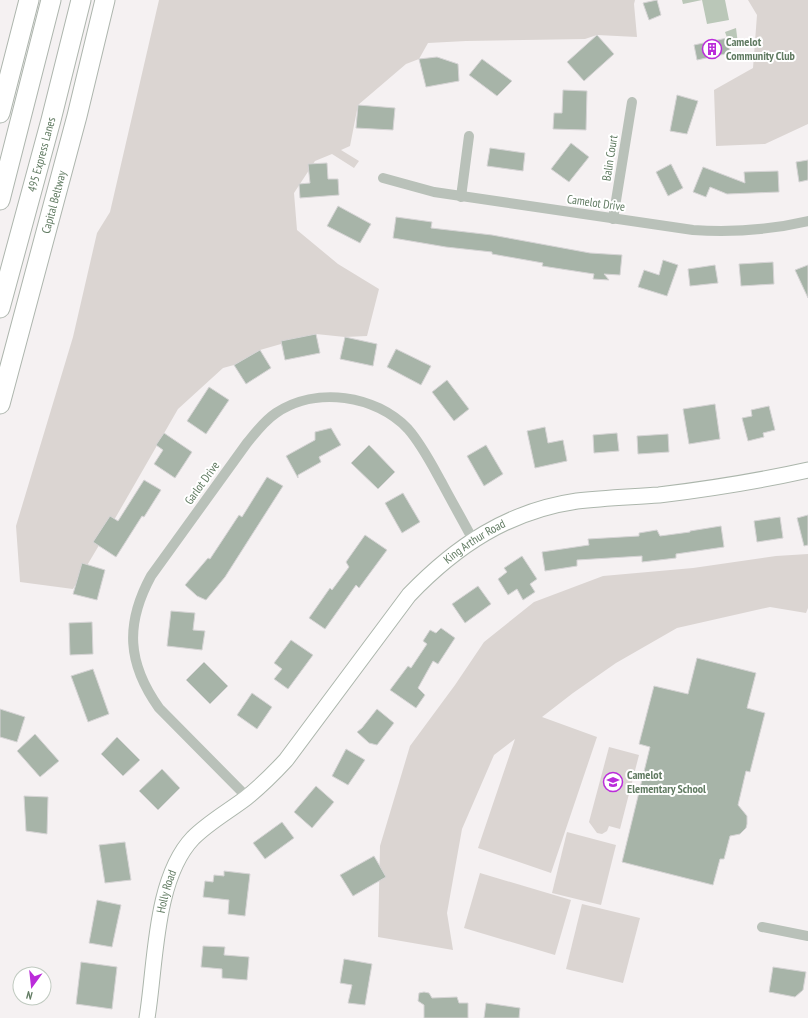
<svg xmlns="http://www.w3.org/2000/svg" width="808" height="1018" viewBox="0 0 808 1018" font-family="'PT Sans Narrow',sans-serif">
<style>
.green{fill:#dbd5d2}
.water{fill:#bac7b8}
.building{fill:#a7b4a8;stroke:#d6d4d5}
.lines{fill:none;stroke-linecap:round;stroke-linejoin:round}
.secondary-casing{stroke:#acb6ac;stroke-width:17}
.highway-casing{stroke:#adb5ad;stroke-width:21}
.street{stroke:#b9c1b9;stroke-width:10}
.secondary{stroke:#fff;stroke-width:15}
.highway{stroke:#fff;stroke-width:19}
.labels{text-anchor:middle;stroke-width:4;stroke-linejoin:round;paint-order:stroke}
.poi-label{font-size:12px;font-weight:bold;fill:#617b62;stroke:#fff;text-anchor:start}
.street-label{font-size:12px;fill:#617b62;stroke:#fff}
</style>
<rect width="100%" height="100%" fill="#f5f1f2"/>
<g class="green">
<polygon points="159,0 635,0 634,4 637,37 597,35 585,39 466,41 428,43 419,59 406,64 358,105 350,146 341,150 359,161 354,168 332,154 315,161 294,193 297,230 338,264 379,289 367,336 345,337 316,334 260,350 234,365 223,368 178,409 117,515 73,589 20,582 16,526 73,337 97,233 110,212"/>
<polygon points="748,0 808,0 808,124 765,144 716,146 714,90 753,68 757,15"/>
<polygon points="808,554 808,608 806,613 770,607 677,628 616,663 573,693 542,717 597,737 551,873 478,848 515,739 494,755 462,829 447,913 453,950 378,937 380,846 410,746 455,685 484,642 534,602 603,576 693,568 776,556"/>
<polygon points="609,747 639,755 620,829 609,826 607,831 602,834 597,833 589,822"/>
<polygon points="567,832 616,845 601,905 552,893"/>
<polygon points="480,873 571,900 555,955 464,928"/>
<polygon points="582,904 640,918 623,983 566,969"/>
</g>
<g class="water">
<polygon points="682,0 725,0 729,20 707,24 702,0 683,4"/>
<polygon points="736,28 738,44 730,46 725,32"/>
</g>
<g class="building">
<polygon points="657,0 661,15 649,20 643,3"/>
<polygon points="597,35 614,54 584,81 567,62"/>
<polygon points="727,38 730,53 697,60 694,45"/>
<polygon points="437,57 458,64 459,81 426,87 419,59"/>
<polygon points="482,59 512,81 497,96 469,75"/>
<polygon points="563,90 587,91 586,130 553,129 554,113 562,113"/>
<polygon points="677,95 698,101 687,134 670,131"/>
<polygon points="358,105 395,108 393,130 356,128"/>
<polygon points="571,143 589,157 569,182 551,169"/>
<polygon points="490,148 525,153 523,171 487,166"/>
<polygon points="808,160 808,180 799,182 796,162"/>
<polygon points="327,163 328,179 338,179 339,195 300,198 299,184 310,183 308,164"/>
<polygon points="671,164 683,188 668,196 656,172"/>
<polygon points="703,167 745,183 744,172 778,171 779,192 727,194 710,187 706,197 693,192"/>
<polygon points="338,206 371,224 360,243 327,226"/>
<polygon points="396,217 432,222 431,228 492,235 590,253 622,255 620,275 604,274 609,280 593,279 594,274 542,266 543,263 492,254 492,252 446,247 393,238"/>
<polygon points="663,260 678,265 667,296 638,287 644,270 659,275"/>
<polygon points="773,262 774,284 741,286 739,264"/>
<polygon points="715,265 718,283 690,286 688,269"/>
<polygon points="808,265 808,298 795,270"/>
<polygon points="316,334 320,353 285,360 281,341"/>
<polygon points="345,337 377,344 373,366 340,359"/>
<polygon points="396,349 431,366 421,385 387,367"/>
<polygon points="260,350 271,368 246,384 234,365"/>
<polygon points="447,380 469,409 454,421 432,392"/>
<polygon points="209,387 229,400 206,434 187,421"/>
<polygon points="715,404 720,439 689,444 683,409"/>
<polygon points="769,406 775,430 763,433 764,437 748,441 742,418 752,416 751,410"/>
<polygon points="545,427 548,443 563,440 567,461 535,468 527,431"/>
<polygon points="331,428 341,445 319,457 321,462 298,475 298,478 286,456 315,440 315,432"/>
<polygon points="164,433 192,452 175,478 154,464 163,450 156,445"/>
<polygon points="617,433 619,451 594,453 593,435"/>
<polygon points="668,434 669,452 638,454 637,436"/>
<polygon points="369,445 395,472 378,489 351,463"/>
<polygon points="486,445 503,474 484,486 467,456"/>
<polygon points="267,477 283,486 225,577 206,600 197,596 185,585 208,558 210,559 239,515 242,517"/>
<polygon points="144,480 161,490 144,517 142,516 116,557 93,542 110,516 118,521"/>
<polygon points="403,493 420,522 402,533 385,503"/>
<polygon points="808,515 808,545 804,546 797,518"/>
<polygon points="780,517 783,538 757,542 754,521"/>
<polygon points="721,526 724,547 676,554 676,558 642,562 642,556 577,560 577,566 545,571 542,552 589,545 588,539 639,536 639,533 657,530 660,536 690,532 690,531"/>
<polygon points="365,535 387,550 359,588 356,585 325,629 309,618 330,588 332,590 349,567 346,562"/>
<polygon points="522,556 537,579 530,584 535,592 523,600 517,589 508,595 498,579 507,572 504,568"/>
<polygon points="82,563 105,570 97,600 73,594"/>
<polygon points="478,586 491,604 465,623 452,604"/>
<polygon points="171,611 195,613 193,630 205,631 202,650 167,646"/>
<polygon points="92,622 93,654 70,655 69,623"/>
<polygon points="441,628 455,638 438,664 433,661 418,688 425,695 416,708 390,690 408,666 411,668 427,644 423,641 430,630 436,633"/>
<polygon points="291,640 313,655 288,689 274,679 282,669 274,663"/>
<polygon points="697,658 756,673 747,708 765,713 750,772 746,771 738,805 747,816 747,824 746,828 740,834 730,836 724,859 720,859 713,885 622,862 650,747 639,744 654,686 688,694"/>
<polygon points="204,662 228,686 210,704 186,680"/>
<polygon points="93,669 109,714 88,722 71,676"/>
<polygon points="252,693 272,707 257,729 237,715"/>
<polygon points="0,709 25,717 17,742 0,737"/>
<polygon points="377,709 394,723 377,745 369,743 357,732 362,728"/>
<polygon points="35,734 59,761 40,777 17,751"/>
<polygon points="117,737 140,760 123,776 101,754"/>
<polygon points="346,749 365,760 348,785 332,776"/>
<polygon points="162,769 180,788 158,810 139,791"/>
<polygon points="316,786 334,802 312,828 294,812"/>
<polygon points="24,796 48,797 47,834 26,831"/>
<polygon points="282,822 294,838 265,859 253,843"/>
<polygon points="125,842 131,880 105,883 99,845"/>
<polygon points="374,856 386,877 353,896 340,875"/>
<polygon points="224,871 250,874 245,916 228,914 229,900 203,897 205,881 213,882 214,875 224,876"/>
<polygon points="97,900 121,905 112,947 89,943"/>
<polygon points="203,946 225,947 224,955 249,957 247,980 222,978 222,969 201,967"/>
<polygon points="344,959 372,964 365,1005 348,1003 352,985 340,983"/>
<polygon points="81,962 117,967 112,1009 76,1004"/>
<polygon points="773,967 806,972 803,990 795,997 769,992"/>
<polygon points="424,992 429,993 432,998 457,997 459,1003 468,1003 468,1018 424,1018 424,1005 418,1001 419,993"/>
<polygon points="486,1003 520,1008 519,1018 484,1018"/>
</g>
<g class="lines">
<g class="secondary-casing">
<g id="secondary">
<path id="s1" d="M147 1018C156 964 154 879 193 838 209 822 229 811 246 798 261 786 274 773 286 760L409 595C456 546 508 511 577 501 604 498 632 497 659 495 708 489 759 481 808 470"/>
</g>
</g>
<g class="highway-casing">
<g id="highway">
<polyline points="0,113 29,0"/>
<polyline points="0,200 51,0"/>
<path id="s2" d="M0 308 51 120 81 0"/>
<path id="s3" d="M0 404 77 116 105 0"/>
</g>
</g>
<g class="street">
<path d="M383 178 434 192 693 230C733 233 769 230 808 221"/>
<polyline points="461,197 469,136"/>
<polyline points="613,219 632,102"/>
<path d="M247 797 159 708C127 663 125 624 151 576L247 443C256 432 264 421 276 413 316 386 376 395 408 429 422 445 432 465 442 483 452 502 463 521 473 540"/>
<polyline points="762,927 808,936"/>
</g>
<use href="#secondary" class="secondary"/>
<use href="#highway" class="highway"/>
</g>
<defs>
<g id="building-ring" transform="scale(1)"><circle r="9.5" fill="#fff" stroke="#bb2cda" stroke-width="1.5"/><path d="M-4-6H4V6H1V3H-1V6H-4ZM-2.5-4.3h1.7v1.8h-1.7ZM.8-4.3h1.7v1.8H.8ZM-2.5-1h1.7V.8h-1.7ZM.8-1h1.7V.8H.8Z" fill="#bb2cda"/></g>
<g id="school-ring" transform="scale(1)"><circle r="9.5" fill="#fff" stroke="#bb2cda" stroke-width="1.5"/><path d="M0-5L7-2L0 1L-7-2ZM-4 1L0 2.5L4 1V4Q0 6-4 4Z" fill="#bb2cda"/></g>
</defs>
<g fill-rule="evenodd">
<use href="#building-ring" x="712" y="49"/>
<use href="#school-ring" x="613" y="782"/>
</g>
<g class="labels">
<g class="poi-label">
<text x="726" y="46">Camelot<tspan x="726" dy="14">Community Club</tspan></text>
<text x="627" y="779">Camelot<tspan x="627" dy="14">Elementary School</tspan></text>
</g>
<g class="street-label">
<text dy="4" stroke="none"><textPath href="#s2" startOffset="159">495 Express Lanes</textPath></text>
<text transform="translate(610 158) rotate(-81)" y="4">Balin Court</text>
<text dy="4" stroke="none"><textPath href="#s3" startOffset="209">Capital Beltway</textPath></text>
<text transform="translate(596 203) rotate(8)" y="4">Camelot Drive</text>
<text transform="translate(202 483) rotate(-54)" y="4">Garlot Drive</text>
<text dy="4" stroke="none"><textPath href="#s1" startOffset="601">King Arthur Road</textPath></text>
<text dy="4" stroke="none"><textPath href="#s1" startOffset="128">Holly Road</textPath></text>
</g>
</g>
<g transform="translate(32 986) rotate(195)"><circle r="19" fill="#ffffff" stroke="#c0cac0"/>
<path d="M0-3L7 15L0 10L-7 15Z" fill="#bb2cda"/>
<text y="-6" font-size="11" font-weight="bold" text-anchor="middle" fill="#617b62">N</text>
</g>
</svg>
